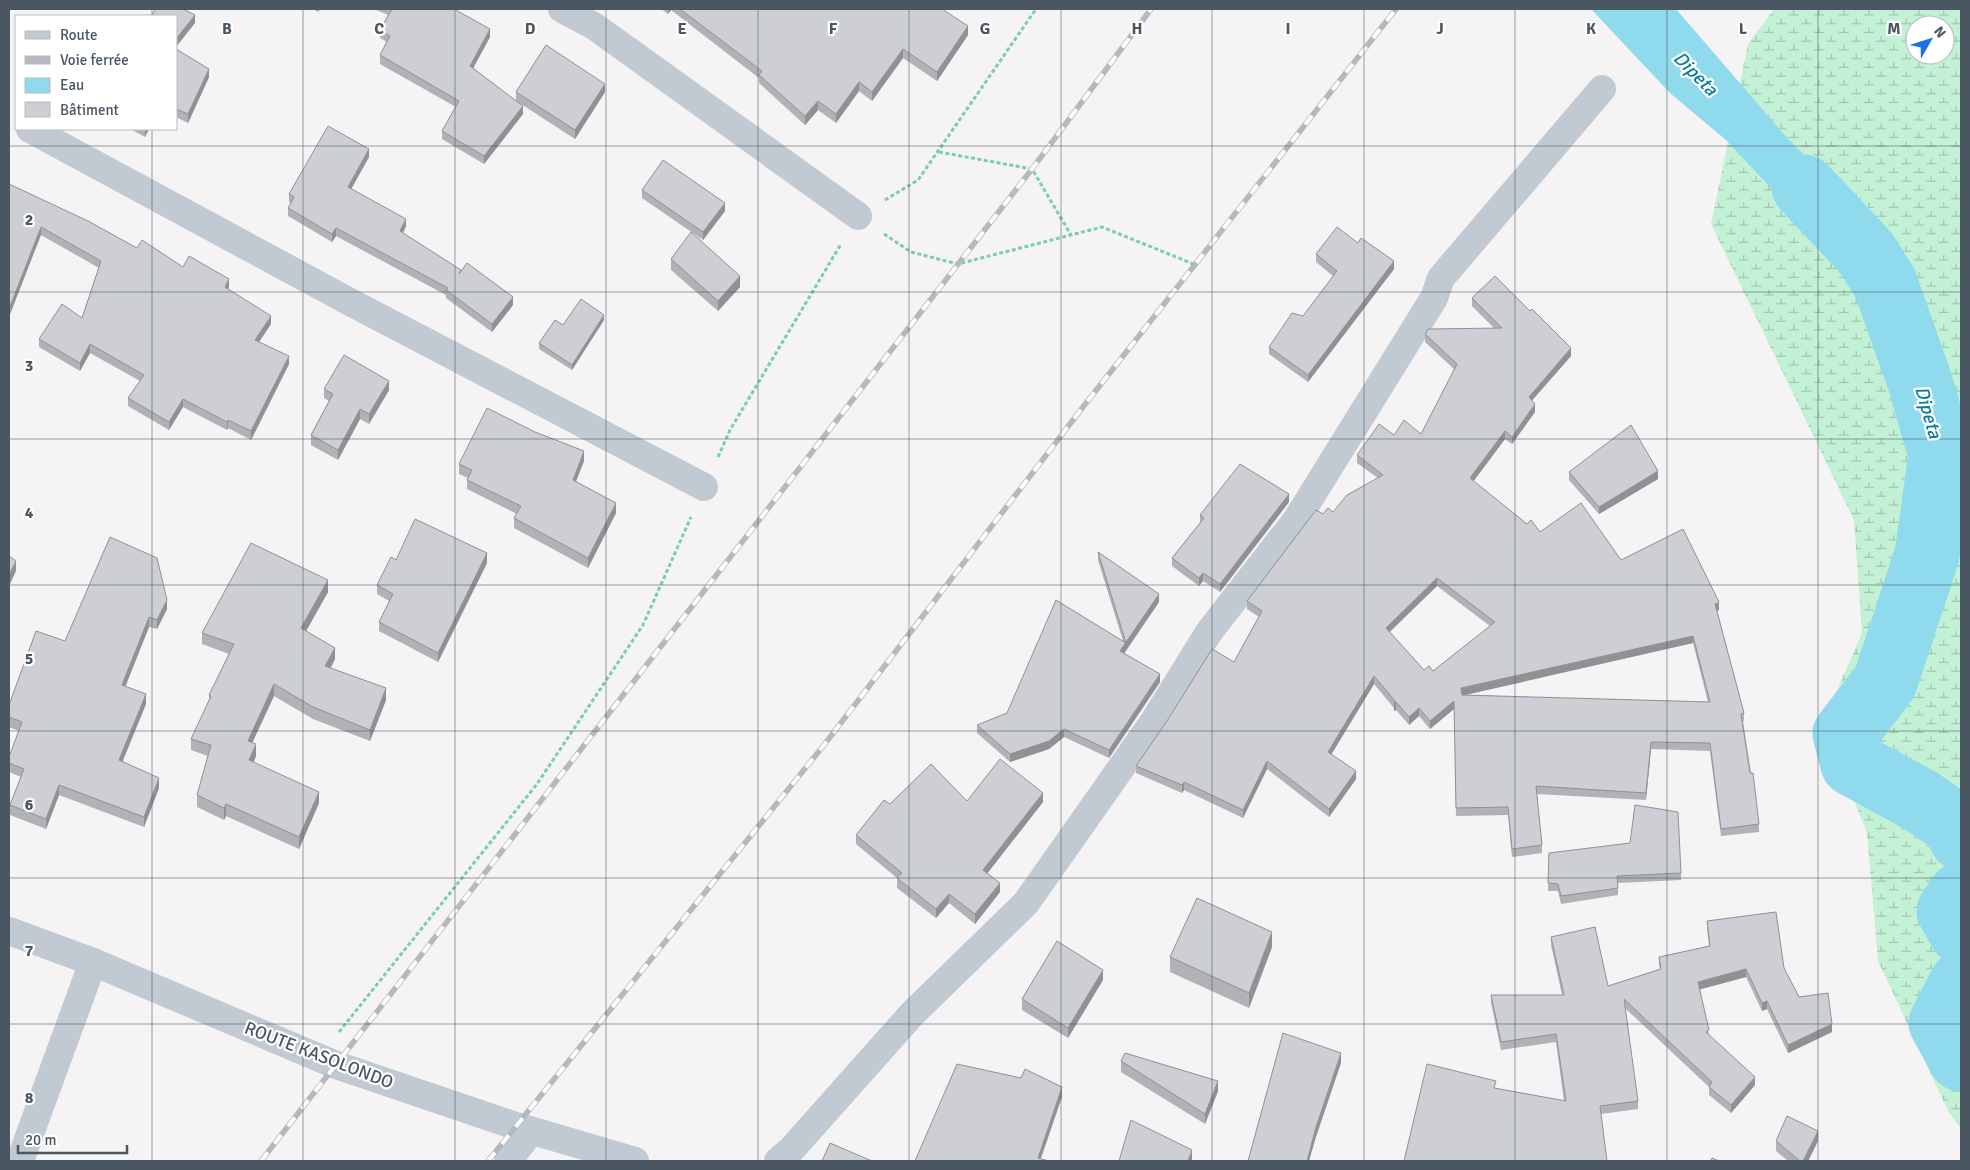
<svg xmlns="http://www.w3.org/2000/svg" width="1970" height="1170" viewBox="0 0 1970 1170" font-family="Signika,sans-serif">
<style>
.wetland{fill:url(#wetland-marsh);fill-rule:evenodd}
.water{fill:#90daee}
.lines{fill:none;stroke-linecap:round;stroke-linejoin:round}
.river{stroke:#90daee;stroke-width:65}
.path{stroke:#7ad0a6;stroke-width:3;stroke-dasharray:4 2.5;stroke-linecap:butt}
.minor{stroke:#c1cad2;stroke-width:28}
.rail-casing{stroke:#b5b8bd;stroke-width:5.5}
.rail{stroke:#fff;stroke-width:4;stroke-dasharray:11;stroke-linecap:butt}
.wall{fill:#b0b2b7;fill-rule:evenodd}
.shaded-wall{fill:#909195}
.building{fill:#cdcfd5;stroke:#909195;fill-rule:evenodd}
.grid{fill:none;stroke:#4a5661;stroke-width:1;stroke-opacity:0.55}
.labels{text-anchor:middle;stroke-width:4.5;stroke-linejoin:round;paint-order:stroke}
.street-label{font-size:18px;fill:#4a5661;stroke:#fff}
.water-label{font-size:19px;font-style:italic;fill:#0c7c9b;stroke:#fff}
.grid-label{font-size:16px;text-anchor:middle;font-weight:bold;fill:#4a5661;stroke:#fff;stroke-width:4.5;stroke-linejoin:round;paint-order:stroke}
</style>
<defs>
<pattern id="wetland-marsh" width="20" height="14" patternUnits="userSpaceOnUse" patternTransform="scale(1.25)"><rect width="20" height="14" fill="#c3f1d5"/><path d="M1 5h8M5 5V1M11 12h8M15 12V8" fill="none" stroke="#a0c6b0"/></pattern>
</defs>
<rect width="100%" height="100%" fill="#f5f3f3"/>
<path class="wetland" d="M1774 9H1961V1128L1948 1111 1878 961 1867 833 1823 722 1862 633 1854 520 1711 224 1748 44ZM1915 25H1945V55H1915Z"/>
<polygon class="water" points="1591,9 1676,9 1782,132 1818,170 1866,253 1783,201 1726,140 1670,93"/>
<g class="lines">
<g class="river">
<polyline points="1804,187 1866,253 1885,283 1920,382 1941,455 1927,555 1885,682 1845,734 1853,764 1921,801 1959,827 1961,838"/>
<polyline points="1961,894 1949,911 1961,932"/>
<polyline points="1961,984 1941,1023 1961,1059"/>
</g>
<g class="path">
<polyline points="939,152 1032,169 1071,235"/>
<polyline points="885,200 918,180 1036,9"/>
<polyline points="884,234 911,252 958,264 1102,227 1196,265"/>
<polyline points="718,457 730,430 841,244"/>
<polyline points="339,1032 537,784 643,625 691,517"/>
</g>
<g class="minor">
<polyline points="562,9 594,26 858,216"/>
<polyline points="30,129 350,302 704,487"/>
<polyline points="9,931 93,962 336,1065 516,1126 635,1161"/>
<polyline points="20,1161 93,962"/>
<polyline points="508,1161 531,1131"/>
<polyline points="778,1161 791,1150 912,1014 1026,903 1154,721 1209,632 1297,519 1434,298 1441,278 1602,89"/>
</g>
<g class="rail-casing">
<g id="rail">
<polyline points="261,1161 1032,169 1151,9"/>
<polyline points="488,1161 824,745 1083,407 1396,9"/>
</g>
</g>
<use href="#rail" class="rail"/>
</g>
<g class="wall">
<polygon points="313,9 321,9 318,12"/>
<polygon points="374,9 454,9 490,37 473,68 516,101 516,92 605,92 575,139 518,102 523,114 484,164 442,139 442,131 456,107 380,64 380,55 387,42 380,38 380,30 388,15"/>
<polygon points="661,9 942,9 968,35 937,81 903,58 872,101 859,91 836,123 818,110 805,125 759,83 759,78 671,10 668,14"/>
<polygon points="176,49 209,77 188,123 176,117"/>
<polygon points="130,129 149,129 145,137"/>
<polygon points="369,157 351,188 406,226 403,233 513,305 492,332 446,298 446,295 336,236 332,242 288,216 288,208 291,203 289,202 289,194"/>
<polygon points="9,184 137,248 229,287 228,289 271,324 259,342 289,364 251,440 228,428 227,430 183,407 169,430 128,406 128,398 140,381 90,353 80,371 39,347 39,339 82,318 99,268 41,235"/>
<polygon points="642,190 725,211 703,240 642,198"/>
<polygon points="1358,243 1394,269 1308,382 1269,354 1269,347 1303,316 1333,276 1316,262 1316,254"/>
<polygon points="671,259 740,287 718,311 671,270"/>
<path d="M1472 298 1571 356 1532 400 1535 412 1512 444 1505 439 1473 481 1527 524 1540 532 1621 560 1719 610 1717 611 1744 713V721H1743L1759 824V832L1721 836 1710 751 1651 749 1646 800 1537 794 1542 845V853L1512 857 1508 815 1456 816 1454 709 1430 729 1419 716 1409 725 1396 710 1394 711V708L1374 684 1331 754 1356 779 1329 817 1267 769 1243 818 1184 790 1182 793 1136 773V766L1234 662 1259 617 1247 609V601L1323 514 1333 512 1378 478 1357 463V455L1394 435 1421 434 1455 370 1425 342V334L1494 328 1472 306ZM1437 586 1490 626 1433 671 1424 670 1390 632ZM1693 643 1708 702 1463 695Z"/>
<polygon points="604,320 572,370 539,349 539,343"/>
<polygon points="324,389 389,390 369,424 360,419 338,460 311,445 311,435 329,401 324,398"/>
<polygon points="584,461 576,481 616,513 588,568 514,528 514,518 517,514 467,489 467,480 468,478 459,474 459,464"/>
<polygon points="1569,472 1658,479 1599,514 1569,480"/>
<polygon points="1289,502 1220,592 1203,581 1199,586 1172,566 1172,558 1200,523 1200,515"/>
<polygon points="1098,552 1159,602 1124,654 1160,682 1109,758 1064,737 1049,749 1010,762 977,733 977,725 1007,713 1123,641 1098,560"/>
<polygon points="396,560 487,563 438,662 379,631 379,622 389,601 377,594 377,585"/>
<polygon points="328,592 306,631 335,659 331,668 386,700 370,741 313,719 274,696 252,743 256,756 254,762 319,803 299,849 226,816 224,820 197,807 197,795 208,756 191,750 191,739 209,701 209,695 229,654 202,644 202,633"/>
<polygon points="167,609 157,629 149,627 125,686 146,704 123,761 159,788 144,827 59,795 46,829 10,815 10,805 21,777 9,772 9,757 19,731 9,727 9,705 65,641"/>
<polygon points="967,801 1043,802 987,873 1000,892 975,924 949,903 936,918 897,888 897,878 856,844 856,835"/>
<polygon points="1549,853 1681,873 1681,880 1618,883 1618,895 1561,904 1558,891 1548,891"/>
<polygon points="1707,921 1784,968 1799,997 1832,1032 1788,1053 1767,1009 1762,1011 1746,977 1700,989 1709,1035 1755,1085 1731,1113 1709,1095 1709,1087 1625,1008 1638,1101 1638,1109 1601,1114 1496,1088 1564,1101 1556,1042 1501,1050 1491,1003 1491,995 1562,995 1551,945 1551,937 1608,986 1660,969 1659,965 1659,957 1709,946 1707,929"/>
<polygon points="1272,947 1249,1008 1170,972 1170,957"/>
<polygon points="1103,980 1068,1038 1022,1010 1022,999"/>
<polygon points="1121,1061 1218,1091 1205,1124 1121,1072"/>
<polygon points="1776,1141 1818,1141 1808,1161 1788,1161 1776,1151"/>
</g>
<g class="shaded-wall">
<polygon points="668,9 671,9 671,10 668,14"/>
<polygon points="195,15 195,23 176,47 176,39"/>
<polygon points="968,26 968,35 937,81 937,72"/>
<polygon points="490,29 490,37 470,74 470,66"/>
<polygon points="903,49 903,58 872,101 872,92"/>
<polygon points="209,69 209,77 188,123 188,114"/>
<polygon points="859,82 859,91 836,123 836,114"/>
<polygon points="605,84 605,92 575,139 575,130"/>
<polygon points="818,101 818,110 805,125 805,116"/>
<polygon points="523,106 523,114 484,164 484,156"/>
<polygon points="145,129 149,129 145,137"/>
<polygon points="369,149 369,157 348,195 348,187"/>
<polygon points="725,203 725,211 703,240 703,232"/>
<polygon points="406,219 406,226 400,238 400,231"/>
<polygon points="41,227 41,235 9,317 9,309"/>
<polygon points="336,228 336,236 332,242 332,234"/>
<polygon points="1394,261 1394,269 1308,382 1308,375"/>
<polygon points="740,276 740,287 718,311 718,301"/>
<polygon points="229,279 229,287 225,295 225,287"/>
<polygon points="513,297 513,305 492,332 492,324"/>
<polygon points="604,315 604,320 572,370 572,365"/>
<polygon points="271,316 271,324 255,348 255,340"/>
<polygon points="90,344 90,353 80,371 80,363"/>
<polygon points="1571,348 1571,356 1529,404 1529,397"/>
<polygon points="289,356 289,364 251,440 251,431"/>
<polygon points="389,381 389,390 369,424 369,414"/>
<polygon points="183,399 183,407 169,430 169,422"/>
<polygon points="1535,404 1535,412 1512,444 1512,437"/>
<polygon points="360,409 360,419 338,460 338,450"/>
<polygon points="228,420 228,428 227,430 227,422"/>
<polygon points="1505,431 1505,439 1470,486 1470,478"/>
<polygon points="584,451 584,461 573,489 573,480"/>
<polygon points="1658,471 1658,479 1599,514 1599,507"/>
<polygon points="1289,494 1289,502 1220,592 1220,584"/>
<polygon points="616,503 616,513 588,568 588,558"/>
<polygon points="487,553 487,563 438,662 438,653"/>
<polygon points="16,561 16,571 9,586 9,575"/>
<polygon points="1203,573 1203,581 1199,586 1199,578"/>
<polygon points="1437,578 1437,586 1386,635 1386,628"/>
<polygon points="328,580 328,592 301,640 301,628"/>
<polygon points="1159,594 1159,602 1120,659 1120,651"/>
<polygon points="167,600 167,609 157,629 157,620"/>
<polygon points="1719,602 1719,610 1715,612 1715,604"/>
<polygon points="149,617 149,627 122,695 122,685"/>
<polygon points="1693,636 1693,643 1461,696 1461,688"/>
<polygon points="335,648 335,659 325,677 325,666"/>
<polygon points="1160,674 1160,682 1109,758 1109,750"/>
<polygon points="1374,676 1374,684 1328,760 1328,752"/>
<polygon points="274,684 274,696 248,752 248,741"/>
<polygon points="386,688 386,700 370,741 370,730"/>
<polygon points="146,694 146,704 119,769 119,760"/>
<polygon points="1454,701 1454,709 1430,729 1430,721"/>
<polygon points="1396,702 1396,710 1394,711 1394,703"/>
<polygon points="1419,708 1419,716 1409,725 1409,717"/>
<polygon points="1064,729 1064,737 1049,749 1010,762 1010,754"/>
<polygon points="1651,742 1651,749 1646,800 1646,793"/>
<polygon points="256,744 256,756 249,771 249,760"/>
<polygon points="1267,761 1267,769 1243,818 1243,810"/>
<polygon points="1356,771 1356,779 1329,817 1329,809"/>
<polygon points="159,778 159,788 144,827 144,817"/>
<polygon points="1184,782 1184,790 1182,793 1182,785"/>
<polygon points="59,785 59,795 46,829 46,819"/>
<polygon points="319,792 319,803 299,849 299,837"/>
<polygon points="1043,793 1043,802 983,879 983,870"/>
<polygon points="226,804 226,816 224,820 224,808"/>
<polygon points="1000,883 1000,892 975,924 975,914"/>
<polygon points="949,894 949,903 936,918 936,909"/>
<polygon points="1272,932 1272,947 1249,1008 1249,993"/>
<polygon points="1746,969 1746,977 1698,990 1698,982"/>
<polygon points="1103,970 1103,980 1068,1038 1068,1028"/>
<polygon points="1767,1001 1767,1009 1762,1011 1762,1003"/>
<polygon points="1832,1024 1832,1032 1788,1053 1788,1045"/>
<polygon points="1341,1053 1341,1063 1316,1137 1309,1161 1307,1161 1316,1127"/>
<polygon points="1755,1077 1755,1085 1731,1113 1731,1105"/>
<polygon points="1218,1081 1218,1091 1205,1124 1205,1114"/>
<polygon points="1062,1087 1062,1097 1040,1161 1038,1158"/>
<polygon points="1818,1131 1818,1141 1808,1161 1803,1161"/>
<polygon points="1192,1150 1192,1160 1191,1161 1188,1161"/>
</g>
<g class="building">
<polygon points="156,9 183,9 195,15 176,39 176,16 151,16"/>
<polygon points="392,9 454,9 490,29 470,66 523,106 484,156 442,131 459,101 380,55 390,36 380,30"/>
<polygon points="680,9 942,9 968,26 937,72 903,49 872,92 859,82 836,114 818,101 805,116 759,75 762,71"/>
<polygon points="546,45 605,84 575,130 516,92"/>
<polygon points="176,49 209,69 188,114 176,109"/>
<polygon points="328,126 369,149 348,187 406,219 400,231 461,270 459,274 467,263 513,297 492,324 446,290 448,288 336,228 332,234 288,208 294,197 289,194"/>
<polygon points="663,160 725,203 703,232 642,190"/>
<polygon points="9,184 88,221 137,248 142,240 183,267 189,256 229,279 225,287 271,316 255,340 289,356 251,431 228,420 227,422 183,399 169,422 128,398 144,375 90,344 80,363 39,339 62,304 82,318 101,261 41,227 9,309"/>
<polygon points="1337,227 1358,243 1361,238 1394,261 1308,375 1269,347 1292,313 1303,316 1337,271 1316,254"/>
<polygon points="691,232 740,276 718,301 671,259"/>
<path d="M1495 276 1530 311 1532 309 1571 348 1529 397 1535 404 1512 437 1505 431 1470 478 1527 524 1531 520 1540 532 1581 503 1621 560 1683 529 1719 602 1715 604 1744 713 1741 714 1750 773H1753L1759 824 1721 829 1710 743 1651 742 1646 793 1536 786 1542 845 1512 849 1508 807 1456 808 1454 701 1430 721 1419 708 1409 717 1396 702 1394 703 1396 702 1374 676 1328 752 1356 771 1329 809 1267 761 1243 810 1184 782 1182 785 1136 766 1167 721 1212 649 1234 662 1262 611 1247 601 1316 510 1323 514 1328 508 1333 512 1347 495 1383 475 1357 455 1379 424 1394 435 1404 420 1421 434 1457 364 1425 334 1428 329 1502 328 1472 298ZM1437 578 1495 622 1433 671 1429 666 1424 670 1386 628ZM1693 636 1710 702 1462 695 1461 688Z"/>
<polygon points="581,299 604,315 572,365 539,343 555,320 563,325"/>
<polygon points="344,355 389,381 369,414 360,409 338,450 311,435 333,394 324,389"/>
<polygon points="487,408 535,432 584,451 573,480 616,503 588,558 514,518 521,506 467,480 472,470 459,464"/>
<polygon points="1631,425 1658,471 1599,507 1569,472"/>
<polygon points="1240,464 1289,494 1220,584 1203,573 1199,578 1172,558 1204,518 1200,515"/>
<polygon points="415,519 487,553 438,653 379,622 393,594 377,585 391,557 396,560"/>
<polygon points="110,537 157,558 167,600 157,620 149,617 122,685 146,694 119,760 159,778 144,817 59,785 46,819 10,805 24,769 9,763 9,757 22,722 9,717 9,705 36,631 65,641"/>
<polygon points="251,543 328,580 301,628 335,648 325,666 386,688 370,730 313,707 274,684 248,741 256,744 249,760 319,792 299,837 226,804 224,808 197,795 211,745 191,739 211,696 209,695 234,644 202,633"/>
<polygon points="1098,552 1159,594 1120,651 1160,674 1109,750 1064,729 1049,741 1010,754 977,725 1007,713 1056,600 1126,643"/>
<polygon points="9,556 16,561 9,575"/>
<polygon points="1000,759 1043,793 983,870 1000,883 975,914 949,894 936,909 897,878 902,873 856,835 884,800 890,804 931,764 967,801"/>
<polygon points="1635,805 1678,812 1681,873 1617,876 1618,888 1561,896 1558,884 1548,883 1549,853 1630,843"/>
<polygon points="1197,898 1272,932 1249,993 1170,957"/>
<polygon points="1776,912 1784,968 1799,997 1828,993 1832,1024 1788,1045 1767,1001 1762,1003 1746,969 1698,982 1709,1030 1706,1032 1755,1077 1731,1105 1709,1087 1712,1082 1624,999 1638,1101 1600,1106 1607,1161 1404,1161 1427,1064 1496,1081 1494,1088 1566,1101 1556,1034 1501,1042 1491,995 1564,995 1551,937 1595,927 1608,986 1661,969 1659,957 1710,946 1707,921"/>
<polygon points="1057,941 1103,970 1068,1028 1022,999"/>
<polygon points="1283,1033 1341,1053 1316,1127 1307,1161 1248,1161"/>
<polygon points="1125,1053 1218,1081 1205,1114 1121,1061"/>
<polygon points="957,1064 1021,1078 1025,1069 1062,1087 1038,1158 1049,1161 915,1161"/>
<polygon points="1787,1116 1818,1131 1803,1161 1800,1161 1776,1141"/>
<polygon points="1131,1120 1192,1150 1188,1161 1119,1161"/>
<polygon points="830,1143 872,1161 822,1161"/>
<polygon points="1712,1158 1719,1161 1710,1161"/>
</g>
<path class="grid" d="M152 9V16M303 9V1161M455 9V1161M606 9V1161M758 9V1161M909 9V1161M1061 9V1161M1212 9V1161M1364 9V1161M1515 9V1161M1667 9V1161M1818 9V1161M152 129V1161M9 146H1961M9 292H1961M9 439H1961M9 585H1961M9 731H1961M9 878H1961M9 1024H1961"/>
<g class="labels">
<g class="street-label">
<text transform="translate(319 1055) rotate(21)" y="6">ROUTE KASOLONDO</text>
</g>
<g class="water-label">
<text transform="translate(1696 73) rotate(45)" y="7">Dipeta</text>
<text transform="translate(1929 412) rotate(74)" y="7">Dipeta</text>
</g>
</g>
<g class="grid-label">
<text x="227" y="34">B</text>
<text x="379" y="34">C</text>
<text x="530" y="34">D</text>
<text x="682" y="34">E</text>
<text x="833" y="34">F</text>
<text x="985" y="34">G</text>
<text x="1137" y="34">H</text>
<text x="1288" y="34">I</text>
<text x="1440" y="34">J</text>
<text x="1591" y="34">K</text>
<text x="1743" y="34">L</text>
<text x="1894" y="34">M</text>
<text x="29" y="225">2</text>
<text x="29" y="371">3</text>
<text x="29" y="518">4</text>
<text x="29" y="664">5</text>
<text x="29" y="810">6</text>
<text x="29" y="956">7</text>
<text x="29" y="1103">8</text>
</g>
<rect width="1970" height="1170" fill="none" stroke="#4a5661" stroke-width="20"/>
<rect x="15" y="15" width="162" height="115" fill="#ffffff" stroke="#b7bbc0"/>
<rect x="25" y="31" width="25" height="8" fill="#c1cad2" stroke="#b7bbc0"/>
<text x="60" y="40" font-size="15" fill="#4a5661">Route</text>
<rect x="25" y="56" width="25" height="8" fill="#b5b8bd" stroke="#b7bbc0"/>
<text x="60" y="65" font-size="15" fill="#4a5661">Voie ferrée</text>
<rect x="25" y="78" width="25" height="15" fill="#90daee" stroke="#b7bbc0"/>
<text x="60" y="90" font-size="15" fill="#4a5661">Eau</text>
<rect x="25" y="102" width="25" height="15" fill="#cdcfd5" stroke="#b7bbc0"/>
<text x="60" y="115" font-size="15" fill="#4a5661">Bâtiment</text>
<g transform="translate(1930 40) rotate(51)"><circle r="24" fill="#ffffff" stroke="#b7bbc0"/>
<path d="M0-4L9 19L0 12L-9 19Z" fill="#1a73e8"/>
<text y="-8" font-size="14" font-weight="bold" text-anchor="middle" fill="#4a5661">N</text>
</g>
<path d="M18 1145v8h109v-8" fill="none" stroke="#4a5661" stroke-width="2.5"/>
<text x="25" y="1145" font-size="15" fill="#4a5661" stroke="#ffffff" stroke-width="4" paint-order="stroke">20 m</text>
</svg>
